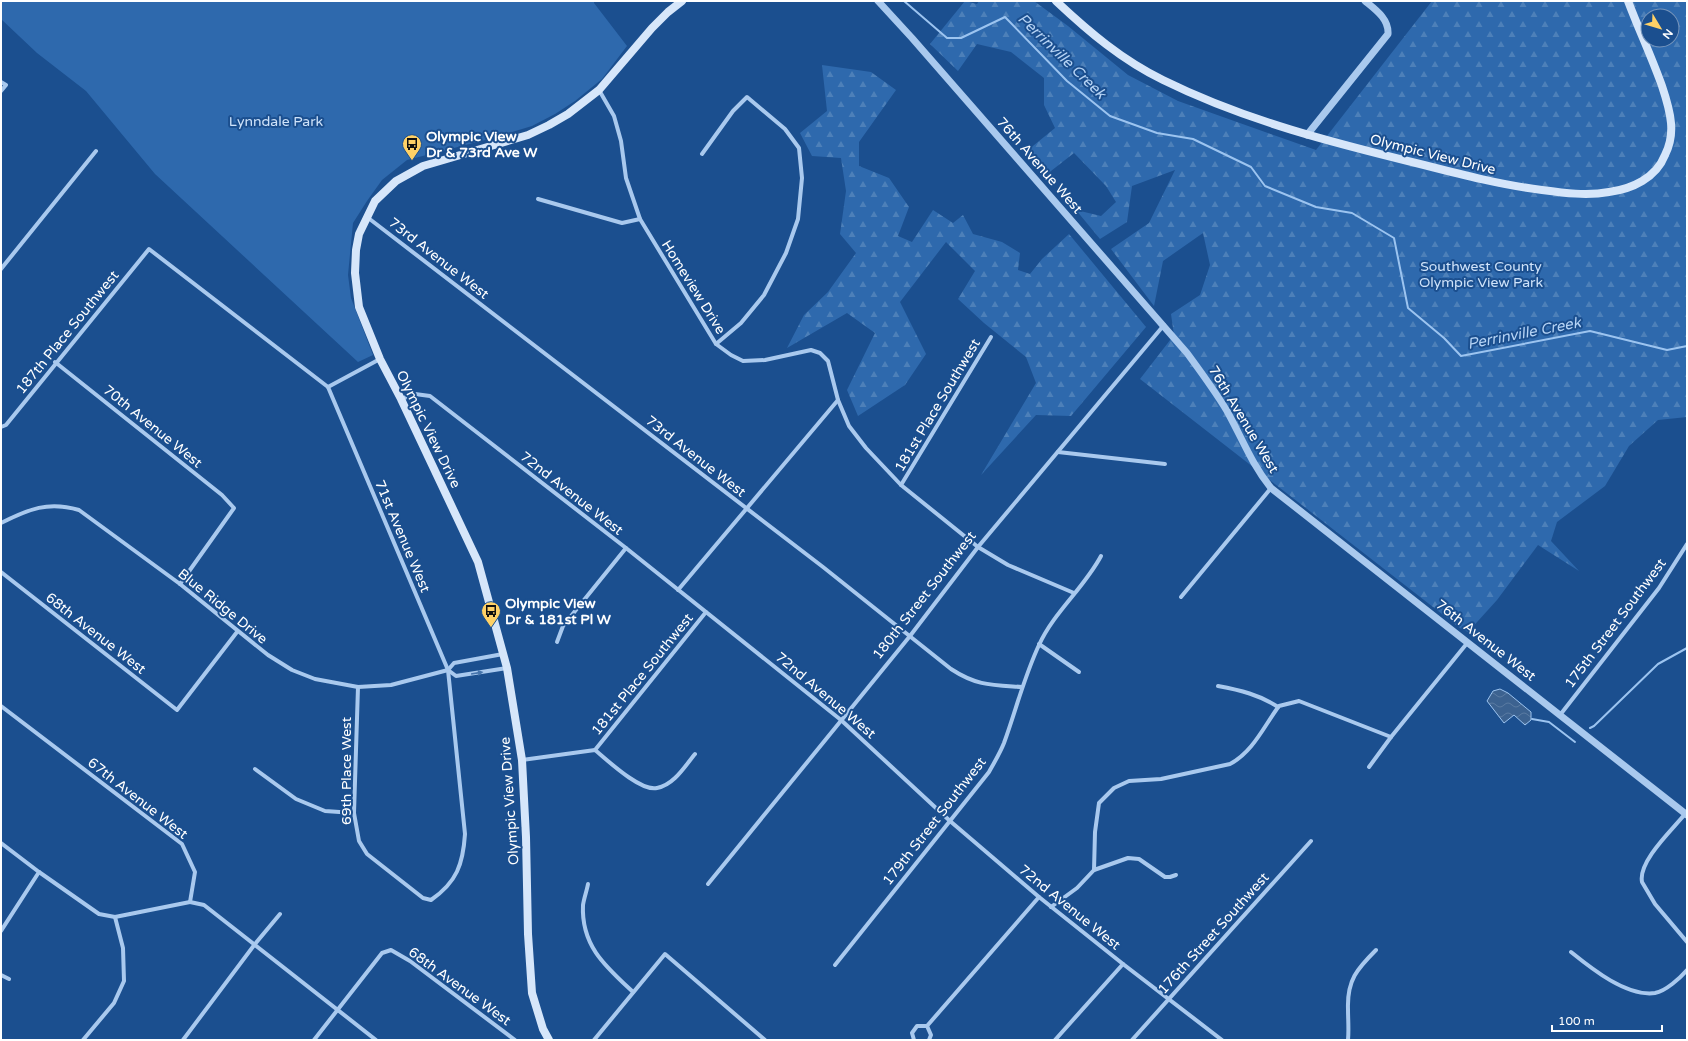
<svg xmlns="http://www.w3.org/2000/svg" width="1688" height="1041" viewBox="0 0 1688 1041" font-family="'Varela Round',sans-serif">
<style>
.forest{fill:url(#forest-firs);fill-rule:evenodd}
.park{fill:#2e69ad}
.water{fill:url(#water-waves);stroke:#9cc4f0}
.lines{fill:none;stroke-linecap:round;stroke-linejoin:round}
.stream{stroke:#9cc4f0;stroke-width:2}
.minor{stroke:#a9c9ee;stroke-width:4}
.tertiary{stroke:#a9c9ee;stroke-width:7}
.secondary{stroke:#d6e6fa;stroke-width:8}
.oneway{fill:#4674ac}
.labels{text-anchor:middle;stroke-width:4;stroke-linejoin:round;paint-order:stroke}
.park-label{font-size:14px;fill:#cfe3fa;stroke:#1b4f8f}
.poi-label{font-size:14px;font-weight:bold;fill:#fff;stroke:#1b4f8f;text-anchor:start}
.street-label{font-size:14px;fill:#fff;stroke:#1b4f8f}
.water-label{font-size:15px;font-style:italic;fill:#b5d3f5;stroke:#1b4f8f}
</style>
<defs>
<pattern id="forest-firs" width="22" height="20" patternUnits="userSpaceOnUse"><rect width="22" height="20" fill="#2e69ad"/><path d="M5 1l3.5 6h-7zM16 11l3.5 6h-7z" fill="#4d80b9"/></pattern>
<pattern id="water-waves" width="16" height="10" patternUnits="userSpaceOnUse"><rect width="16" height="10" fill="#3c6290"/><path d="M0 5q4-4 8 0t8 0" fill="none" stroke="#597aa1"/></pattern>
</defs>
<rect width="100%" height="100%" fill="#1b4f8f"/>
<g class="forest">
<path d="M965 1 977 4 979 1H1034L1068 26 1128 75 1178 101 1316 150 1432 1H1687V417L1658 420 1629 446 1605 486 1557 522 1551 541 1579 571 1538 545 1497 600 1468 632 1460 628 1140 379 1174 335 1171 314 1200 295 1210 265 1203 233 1163 261 1154 306 1111 249 1149 223 1175 170 1132 186 1127 222 1100 239 1076 210 1101 216 1116 202 1106 186 1074 153 1042 178 1028 150 1055 128 1044 105V78L1011 52 977 44 958 71 930 44ZM1648 16H1672V40H1648Z"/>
<polygon points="822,65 871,72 896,90 859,142 859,166 889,178 909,207 898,236 912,242 933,210 953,223 963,215 973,234 1002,242 1020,253 1018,270 1030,274 1042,259 1069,234 1146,327 1071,416 1036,415 981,475 1036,383 1026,357 984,323 958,299 975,271 946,242 900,302 926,354 905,385 858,416 847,390 875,333 847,313 787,348 804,315 828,292 856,253 840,234 846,191 841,158 812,156 800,133 827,111"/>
</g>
<polygon class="park" points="1,1 594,1 594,3 627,46 602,79 575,101 555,114 532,126 489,139 407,160 382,180 367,201 353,223 348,275 351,298 373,355 358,362 155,174 86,91 37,53 1,19"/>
<polygon class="water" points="1500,689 1508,693 1531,712 1531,720 1525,725 1514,715 1504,723 1487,701 1493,691"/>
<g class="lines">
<g class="stream">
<polyline points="904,1 947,38 961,38 1005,17 1067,81 1110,116 1157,133 1193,139 1251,167 1265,186 1316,207 1352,213 1394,238 1408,308 1444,338 1461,356 1590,331 1667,350 1687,346"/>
<polyline points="1532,719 1549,722 1575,742"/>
<polyline points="1590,728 1594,726 1658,664 1687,648"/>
</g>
<g class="minor">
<polyline points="1,82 6,85 1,91"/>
<polyline points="599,90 614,116 621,141 626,178 640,219 716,344 731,355 743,361 765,360 811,350 820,353 828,361 838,400 849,426 866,448 901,485 978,547 1008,565 1074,593"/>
<polyline points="702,154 733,111 747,97 785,129 799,148 802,178 798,219 786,253 764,295 741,323 716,344"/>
<polyline points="538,199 622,223 640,219"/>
<path d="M367 217 823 567 951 669C977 686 992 685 1022 687"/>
<polyline points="1,269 96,151"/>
<polyline points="55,362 222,495 234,508 180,584"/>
<polyline points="328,387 380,359"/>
<polyline points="401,399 415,394 430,396 626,548 841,720 950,821 1039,897 1123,964 1222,1040"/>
<path d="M1 427 6 425 149 249 328 387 448 670 465 834C463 864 457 882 431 900L423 898 367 854 359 841 354 813 358 687"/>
<polyline points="1058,452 1165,464"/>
<polyline points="901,485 991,337"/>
<path d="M1 523C29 509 48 501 79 510L180 584 268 655 292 670 315 679 358 687 391 685 448 670 454 663 503 654"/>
<polyline points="1,572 177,710 237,632"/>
<polyline points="678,590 838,400"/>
<polyline points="1181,597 1271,488"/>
<polyline points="557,642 563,626 626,548"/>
<polyline points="1039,644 1079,672"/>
<polyline points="448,670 456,676 507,668"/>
<path d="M1218 686C1240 690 1260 695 1278 707"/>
<polyline points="1,706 182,844 195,872 190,902 204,905 376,1040"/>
<polyline points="1560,715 1659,588 1687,544"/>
<polyline points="595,750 706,612"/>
<path d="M522 760 595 750C607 760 641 792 657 788 674 785 685 766 695 754"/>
<polyline points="1369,767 1391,737 1468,642"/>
<polyline points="255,769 296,799 325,811 354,813"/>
<path d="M1685 814C1673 829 1638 861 1642 882L1655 904 1687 942"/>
<polyline points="1,843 39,872 99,914 115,917 190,902"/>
<polyline points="1094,870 1128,858 1139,859 1165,877 1170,877 1176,875"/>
<path d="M588 884C587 890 584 898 583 905 581 946 606 967 633 992"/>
<polyline points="708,884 910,636 978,547 1164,325"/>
<path d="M1051 907 1077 888 1094 870 1095 832 1099 803 1114 788 1129 781 1161 779 1230 764C1253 752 1264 726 1279 706L1299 701 1391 737"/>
<polyline points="1,931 39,872"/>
<path d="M1571 952C1592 969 1627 997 1655 993 1666 991 1680 978 1687 970"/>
<path d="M835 965 989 772C994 763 1000 753 1004 743 1016 710 1024 677 1039 645 1054 612 1084 588 1101 556"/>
<polyline points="1,975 9,979"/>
<polyline points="927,1026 1039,897"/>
<polyline points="927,1026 931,1035 929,1040"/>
<polyline points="83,1040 114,1003 124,981 123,948 115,917"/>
<polyline points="183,1040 255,944 280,914"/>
<polyline points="314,1040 382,953 391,950 410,961 515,1040"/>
<polyline points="594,1040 665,954 765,1040"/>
<polyline points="914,1040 912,1033 917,1026 927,1026"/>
<polyline points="1055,1040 1123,964"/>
<polyline points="1132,1040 1311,841"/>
<path d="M1348 1040C1349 1030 1348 1019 1348 1009 1347 980 1357 969 1376 950"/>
</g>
<g class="tertiary">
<path d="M878 1 912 38 1187 353C1201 372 1215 391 1227 411 1242 438 1251 463 1271 488L1687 815"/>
<path d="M1307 135 1388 34C1389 19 1376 10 1365 1"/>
</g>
<g class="secondary">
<path d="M1056 1C1089 32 1122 60 1163 80 1246 121 1334 143 1424 165 1463 175 1502 185 1542 190 1564 193 1587 196 1609 192 1632 189 1656 178 1665 155 1670 145 1672 134 1671 123 1670 110 1666 98 1662 86 1652 58 1639 30 1628 1"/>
<polyline points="549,1040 543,1029 532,993 528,934 526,837 522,760 507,668 478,562 401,399 380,359 359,307 355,273 356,250 359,234 375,201 396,181 423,166 528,135 549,125 568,114 599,90 652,28 668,12 682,1"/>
</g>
</g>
<defs><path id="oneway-solid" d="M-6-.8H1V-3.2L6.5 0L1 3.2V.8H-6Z"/></defs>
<use class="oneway" href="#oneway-solid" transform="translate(477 673) rotate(-9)"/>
<defs>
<g id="bus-pin" transform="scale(1)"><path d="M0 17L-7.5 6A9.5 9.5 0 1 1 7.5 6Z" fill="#ffd166" stroke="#1b4f8f"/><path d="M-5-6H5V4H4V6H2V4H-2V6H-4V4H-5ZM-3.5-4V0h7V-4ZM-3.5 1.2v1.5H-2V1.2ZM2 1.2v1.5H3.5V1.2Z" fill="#111"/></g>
</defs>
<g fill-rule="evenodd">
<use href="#bus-pin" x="412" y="144"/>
<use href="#bus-pin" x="491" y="611"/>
</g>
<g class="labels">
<g class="park-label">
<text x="276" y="126">Lynndale Park</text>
<text x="1481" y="271">Southwest County<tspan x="1481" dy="16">Olympic View Park</tspan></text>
</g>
<g class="poi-label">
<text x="426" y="141">Olympic View<tspan x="426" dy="16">Dr &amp; 73rd Ave W</tspan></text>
<text x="505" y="608">Olympic View<tspan x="505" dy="16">Dr &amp; 181st Pl W</tspan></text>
</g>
<g class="street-label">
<text transform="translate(1433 154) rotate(14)" y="5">Olympic View Drive</text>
<text transform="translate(1040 165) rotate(49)" y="5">76th Avenue West</text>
<text transform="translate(439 258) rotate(38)" y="5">73rd Avenue West</text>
<text transform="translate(694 287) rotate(58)" y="5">Homeview Drive</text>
<text transform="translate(67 332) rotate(-51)" y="5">187th Place Southwest</text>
<text transform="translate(937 405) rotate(-59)" y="5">181st Place Southwest</text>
<text transform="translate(1244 419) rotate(59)" y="5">76th Avenue West</text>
<text transform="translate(153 426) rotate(39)" y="5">70th Avenue West</text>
<text transform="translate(429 429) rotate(64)" y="5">Olympic View Drive</text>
<text transform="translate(696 456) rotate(38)" y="5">73rd Avenue West</text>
<text transform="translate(572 493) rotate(38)" y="5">72nd Avenue West</text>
<text transform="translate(403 536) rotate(67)" y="5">71st Avenue West</text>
<text transform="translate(924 595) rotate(-52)" y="5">180th Street Southwest</text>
<text transform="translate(223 606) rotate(39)" y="5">Blue Ridge Drive</text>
<text transform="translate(1615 623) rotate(-53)" y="5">175th Street Southwest</text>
<text transform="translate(96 633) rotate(38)" y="5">68th Avenue West</text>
<text transform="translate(1486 640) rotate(38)" y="5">76th Avenue West</text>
<text transform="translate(642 674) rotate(-51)" y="5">181st Place Southwest</text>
<text transform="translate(826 695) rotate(40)" y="5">72nd Avenue West</text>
<text transform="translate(346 771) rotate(-90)" y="5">69th Place West</text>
<text transform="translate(138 798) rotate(38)" y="5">67th Avenue West</text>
<text transform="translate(509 801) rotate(-94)" y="5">Olympic View Drive</text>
<text transform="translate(934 821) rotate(-52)" y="5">179th Street Southwest</text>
<text transform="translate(1070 907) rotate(39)" y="5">72nd Avenue West</text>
<text transform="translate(1213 933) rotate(-48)" y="5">176th Street Southwest</text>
<text transform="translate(460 986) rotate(36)" y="5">68th Avenue West</text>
</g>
<g class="water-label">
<text transform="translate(1062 56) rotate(44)" y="5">Perrinville Creek</text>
<text transform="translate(1524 333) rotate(-11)" y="5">Perrinville Creek</text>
</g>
</g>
<rect width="1688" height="1041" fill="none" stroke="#ffffff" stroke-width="4"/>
<g transform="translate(1660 28) rotate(128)"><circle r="19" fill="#1b4f8f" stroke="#7695bc"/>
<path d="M0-3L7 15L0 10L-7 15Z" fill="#ffd166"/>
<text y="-6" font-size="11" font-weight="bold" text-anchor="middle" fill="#ffffff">N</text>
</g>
<path d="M1552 1025v6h110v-6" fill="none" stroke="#ffffff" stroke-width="2"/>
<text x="1558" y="1025" font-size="12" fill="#ffffff" stroke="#1b4f8f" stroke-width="3" paint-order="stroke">100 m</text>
</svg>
